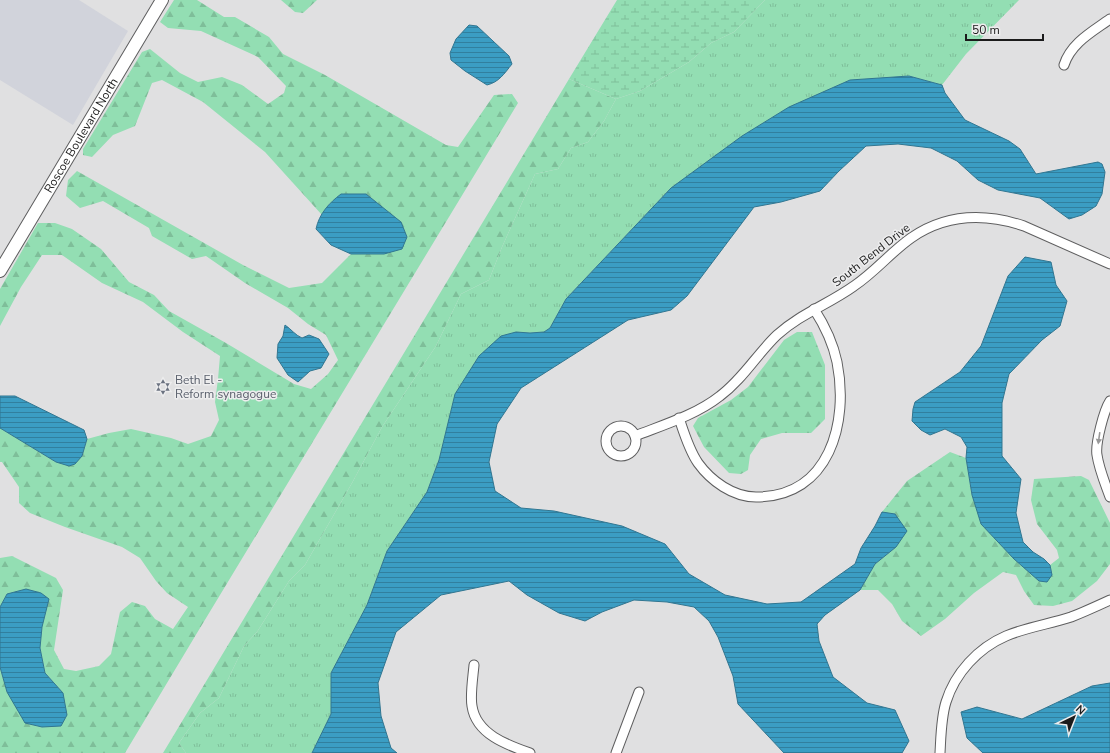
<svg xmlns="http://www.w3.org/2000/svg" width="1110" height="753" viewBox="0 0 1110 753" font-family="'Nunito Sans',sans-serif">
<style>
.built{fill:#d1d3db}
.grass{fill:url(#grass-tufts)}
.forest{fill:url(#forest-firs)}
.wetland{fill:url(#wetland-marsh)}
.water{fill:url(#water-rules);stroke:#317691}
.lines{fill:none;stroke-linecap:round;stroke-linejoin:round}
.minor-casing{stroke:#5e5e5f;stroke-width:11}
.tertiary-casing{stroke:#5e5e5f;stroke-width:14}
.minor{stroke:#fff;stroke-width:9}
.tertiary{stroke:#fff;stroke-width:12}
.oneway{fill:#989898}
.labels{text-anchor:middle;stroke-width:3;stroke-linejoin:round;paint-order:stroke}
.street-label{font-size:12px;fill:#1b1b1b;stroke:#ededee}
.worship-label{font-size:12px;fill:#5b616d;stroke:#ededee;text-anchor:start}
</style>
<defs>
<pattern id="grass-tufts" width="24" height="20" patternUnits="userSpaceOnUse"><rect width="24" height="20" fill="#93deb3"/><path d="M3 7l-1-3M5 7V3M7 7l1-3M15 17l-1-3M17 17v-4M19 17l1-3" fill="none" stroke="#7ebe99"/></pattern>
<pattern id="forest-firs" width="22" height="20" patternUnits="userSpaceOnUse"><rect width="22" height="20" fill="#93deb3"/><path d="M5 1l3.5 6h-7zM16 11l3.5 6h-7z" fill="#7ebe99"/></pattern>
<pattern id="wetland-marsh" width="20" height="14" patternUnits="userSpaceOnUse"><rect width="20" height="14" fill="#93deb3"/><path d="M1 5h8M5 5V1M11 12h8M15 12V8" fill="none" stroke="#7ebe99"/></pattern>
<pattern id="water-rules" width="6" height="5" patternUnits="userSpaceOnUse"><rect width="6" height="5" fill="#3b9dc3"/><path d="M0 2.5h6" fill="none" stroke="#317f9e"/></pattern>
</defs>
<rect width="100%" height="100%" fill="#e0e0e1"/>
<polygon class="built" points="0,0 79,0 128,31 73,125 0,80"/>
<polygon class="grass" points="765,0 1019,0 966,54 942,85 909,76 671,188 566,299 550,328 544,332 530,333 516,332 439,460 427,492 387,551 367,605 331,673 331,714 312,753 186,753 179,743 200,713 219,698 244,646 257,632 289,581 305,565 352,483 382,427 436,346 461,294 489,280 502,247 535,174 558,169 571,148 588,142 604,121 616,99 640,91 689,62 711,43 734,32"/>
<g class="forest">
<polygon points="174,0 197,0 224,17 235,17 269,37 283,54 325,75 446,145 458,147 494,95 512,94 518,103 197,633 125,753 0,753 0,667 7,692 63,693 45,673 40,648 42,627 7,594 0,607 0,558 12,556 56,578 63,590 54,650 64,669 76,671 99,666 111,654 120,612 132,602 145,606 155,619 173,629 188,607 167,593 156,581 140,558 122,547 65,527 30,513 19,503 19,487 2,462 0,462 0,428 56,462 82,456 87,439 109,433 131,429 171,438 188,444 211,436 219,420 215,402 218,379 220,356 183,332 143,302 102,283 62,255 42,255 21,287 0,326 0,289 38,223 55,223 72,229 101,249 129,282 154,295 169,311 226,343 294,384 311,389 328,374 338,360 326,335 308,324 288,308 245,283 206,256 192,259 152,236 149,228 103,201 80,208 66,196 68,180 77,171 243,265 289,288 322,283 351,254 384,254 330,203 322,215 265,152 203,102 162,80 152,83 135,126 113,135 92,157 83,155 83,149 142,52 150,49 180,73 198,82 222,77 242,85 268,104 284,93 286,86 258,57 201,31 168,28 160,22"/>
<polygon points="281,0 317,0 303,13 295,12"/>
<polygon points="569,79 616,99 604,121 588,142 571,148 558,169 535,174 502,247 489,280 461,294 436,346 382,427 352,483 305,565 289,581 257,632 244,646 219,698 200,713 179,743 186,753 163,753"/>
<polygon points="797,332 812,332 825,365 825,419 811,433 782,433 761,439 750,455 748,470 741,474 729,473 704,447 693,426 698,418 731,400 748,387 784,340"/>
<polygon points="950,452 966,458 972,495 1052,575 1050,565 1059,558 1057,550 1037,524 1031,500 1034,479 1081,476 1089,480 1110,523 1110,564 1097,581 1072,601 1053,606 1034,605 1024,591 1016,575 1003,572 974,593 945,619 921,636 902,621 892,604 878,590 860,590 875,564 896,547 895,515 882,512 907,481"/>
</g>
<polygon class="wetland" points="617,0 765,0 734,32 711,43 689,62 640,91 616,99 569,79"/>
<g class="water">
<path d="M469 25 477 26 509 56 512 64C504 74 499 82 487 85L465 71 451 60 450 53 456 39Z"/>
<polygon points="909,76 942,85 945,93 965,120 1009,141 1020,149 1036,174 1098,162 1102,164 1105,172 1102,194 1096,206 1082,215 1069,219 1040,198 998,190 978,180 957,161 931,148 898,144 866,146 839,171 820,191 781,202 754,207 687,296 671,310 628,320 521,388 497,424 489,462 495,491 521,508 554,511 622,526 665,544 689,574 725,595 767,604 801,602 855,564 861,548 875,526 882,512 895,514 907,531 896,547 875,564 860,590 825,615 817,624 819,641 833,677 867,703 895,710 909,741 902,753 784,753 738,704 733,676 718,637 709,621 694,607 667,602 634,600 602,612 585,621 559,613 527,595 509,581 441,595 396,632 378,683 381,716 391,748 397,753 312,753 331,714 331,673 367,605 387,551 427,492 439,460 455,394 479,356 501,336 516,332 530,333 544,332 550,328 566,299 671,188 742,136 789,107 850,80"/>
<path d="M341 194H366L401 222 407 237 402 249 384 254H351L331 245 316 229C319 214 329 203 341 194Z"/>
<polygon points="1025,257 1051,262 1056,285 1067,301 1060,326 1042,340 1009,374 1002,403 1002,456 1021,479 1016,513 1023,542 1033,552 1044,559 1050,565 1052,575 1047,582 1039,581 1014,559 981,524 972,495 966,458 967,447 961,437 945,429 930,435 921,430 912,421 913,409 915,402 960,372 981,346 1008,276"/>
<path d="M285 325C291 329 295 335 302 338L309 335 319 339 329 354 321 368 310 371 298 382 288 375 277 358 278 344 283 336Z"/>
<polygon points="0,396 15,396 84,430 87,439 82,456 75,464 69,466 56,462 0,428"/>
<polygon points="26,589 41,593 49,599 42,627 40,648 45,673 63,693 67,715 61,726 42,727 25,723 7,692 0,667 0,607 7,594"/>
<polygon points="1110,683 1110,753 983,753 967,738 961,712 977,707 1022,719 1092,686"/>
</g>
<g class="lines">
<g class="minor-casing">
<g id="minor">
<path d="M1064 65C1071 43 1092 32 1110 19"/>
<path d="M1110 401C1104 410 1095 444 1097 455 1099 469 1105 483 1110 497"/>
<path d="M679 418C684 433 689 450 698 463 711 481 733 497 756 497 830 497 849 422 837 362 833 343 825 326 814 309"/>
<circle cx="621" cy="441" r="15"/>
<path d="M635 436C663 425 696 415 720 396 743 379 757 354 777 335 800 314 829 304 854 286 875 272 891 252 911 238 947 213 985 213 1024 226L1110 264"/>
<path d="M474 665C473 677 470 695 472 706 476 734 507 745 530 753"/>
<polyline points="616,753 639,692"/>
<path d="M940 753C941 736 941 718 946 702 955 673 978 648 1006 636 1027 627 1050 624 1071 617 1084 612 1097 606 1110 600"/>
</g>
</g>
<g class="tertiary-casing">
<g id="tertiary">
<path id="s1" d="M0 271 162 0"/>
</g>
</g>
<use href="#minor" class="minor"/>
<use href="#tertiary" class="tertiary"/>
</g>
<defs><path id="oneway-solid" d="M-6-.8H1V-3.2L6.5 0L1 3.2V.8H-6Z"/></defs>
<use class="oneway" href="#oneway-solid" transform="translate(1099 438) rotate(98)"/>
<defs>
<g id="synagogue-bare" transform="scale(1.2)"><path d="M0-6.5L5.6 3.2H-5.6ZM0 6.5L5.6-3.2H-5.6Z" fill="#6b7280" stroke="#ededee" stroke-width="2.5" paint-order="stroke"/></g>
</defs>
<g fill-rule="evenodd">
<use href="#synagogue-bare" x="163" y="387"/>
</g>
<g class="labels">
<g class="street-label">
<text dy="4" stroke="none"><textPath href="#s1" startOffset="158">Roscoe Boulevard North</textPath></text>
<text transform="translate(871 255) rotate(-38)" y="4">South Bend Drive</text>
</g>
<g class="worship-label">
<text x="175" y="384">Beth El -<tspan x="175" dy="14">Reform synagogue</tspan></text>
</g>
</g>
<g transform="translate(1074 717) rotate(43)" stroke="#ededee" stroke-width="3" paint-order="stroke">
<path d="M0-3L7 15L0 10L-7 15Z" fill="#1b1b1b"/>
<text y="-6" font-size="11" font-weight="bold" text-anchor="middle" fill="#1b1b1b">N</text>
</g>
<path d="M966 34v6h77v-6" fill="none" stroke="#1b1b1b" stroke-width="2"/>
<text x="972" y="34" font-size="12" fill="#1b1b1b" stroke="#ededee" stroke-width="3" paint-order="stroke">50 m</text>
</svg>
